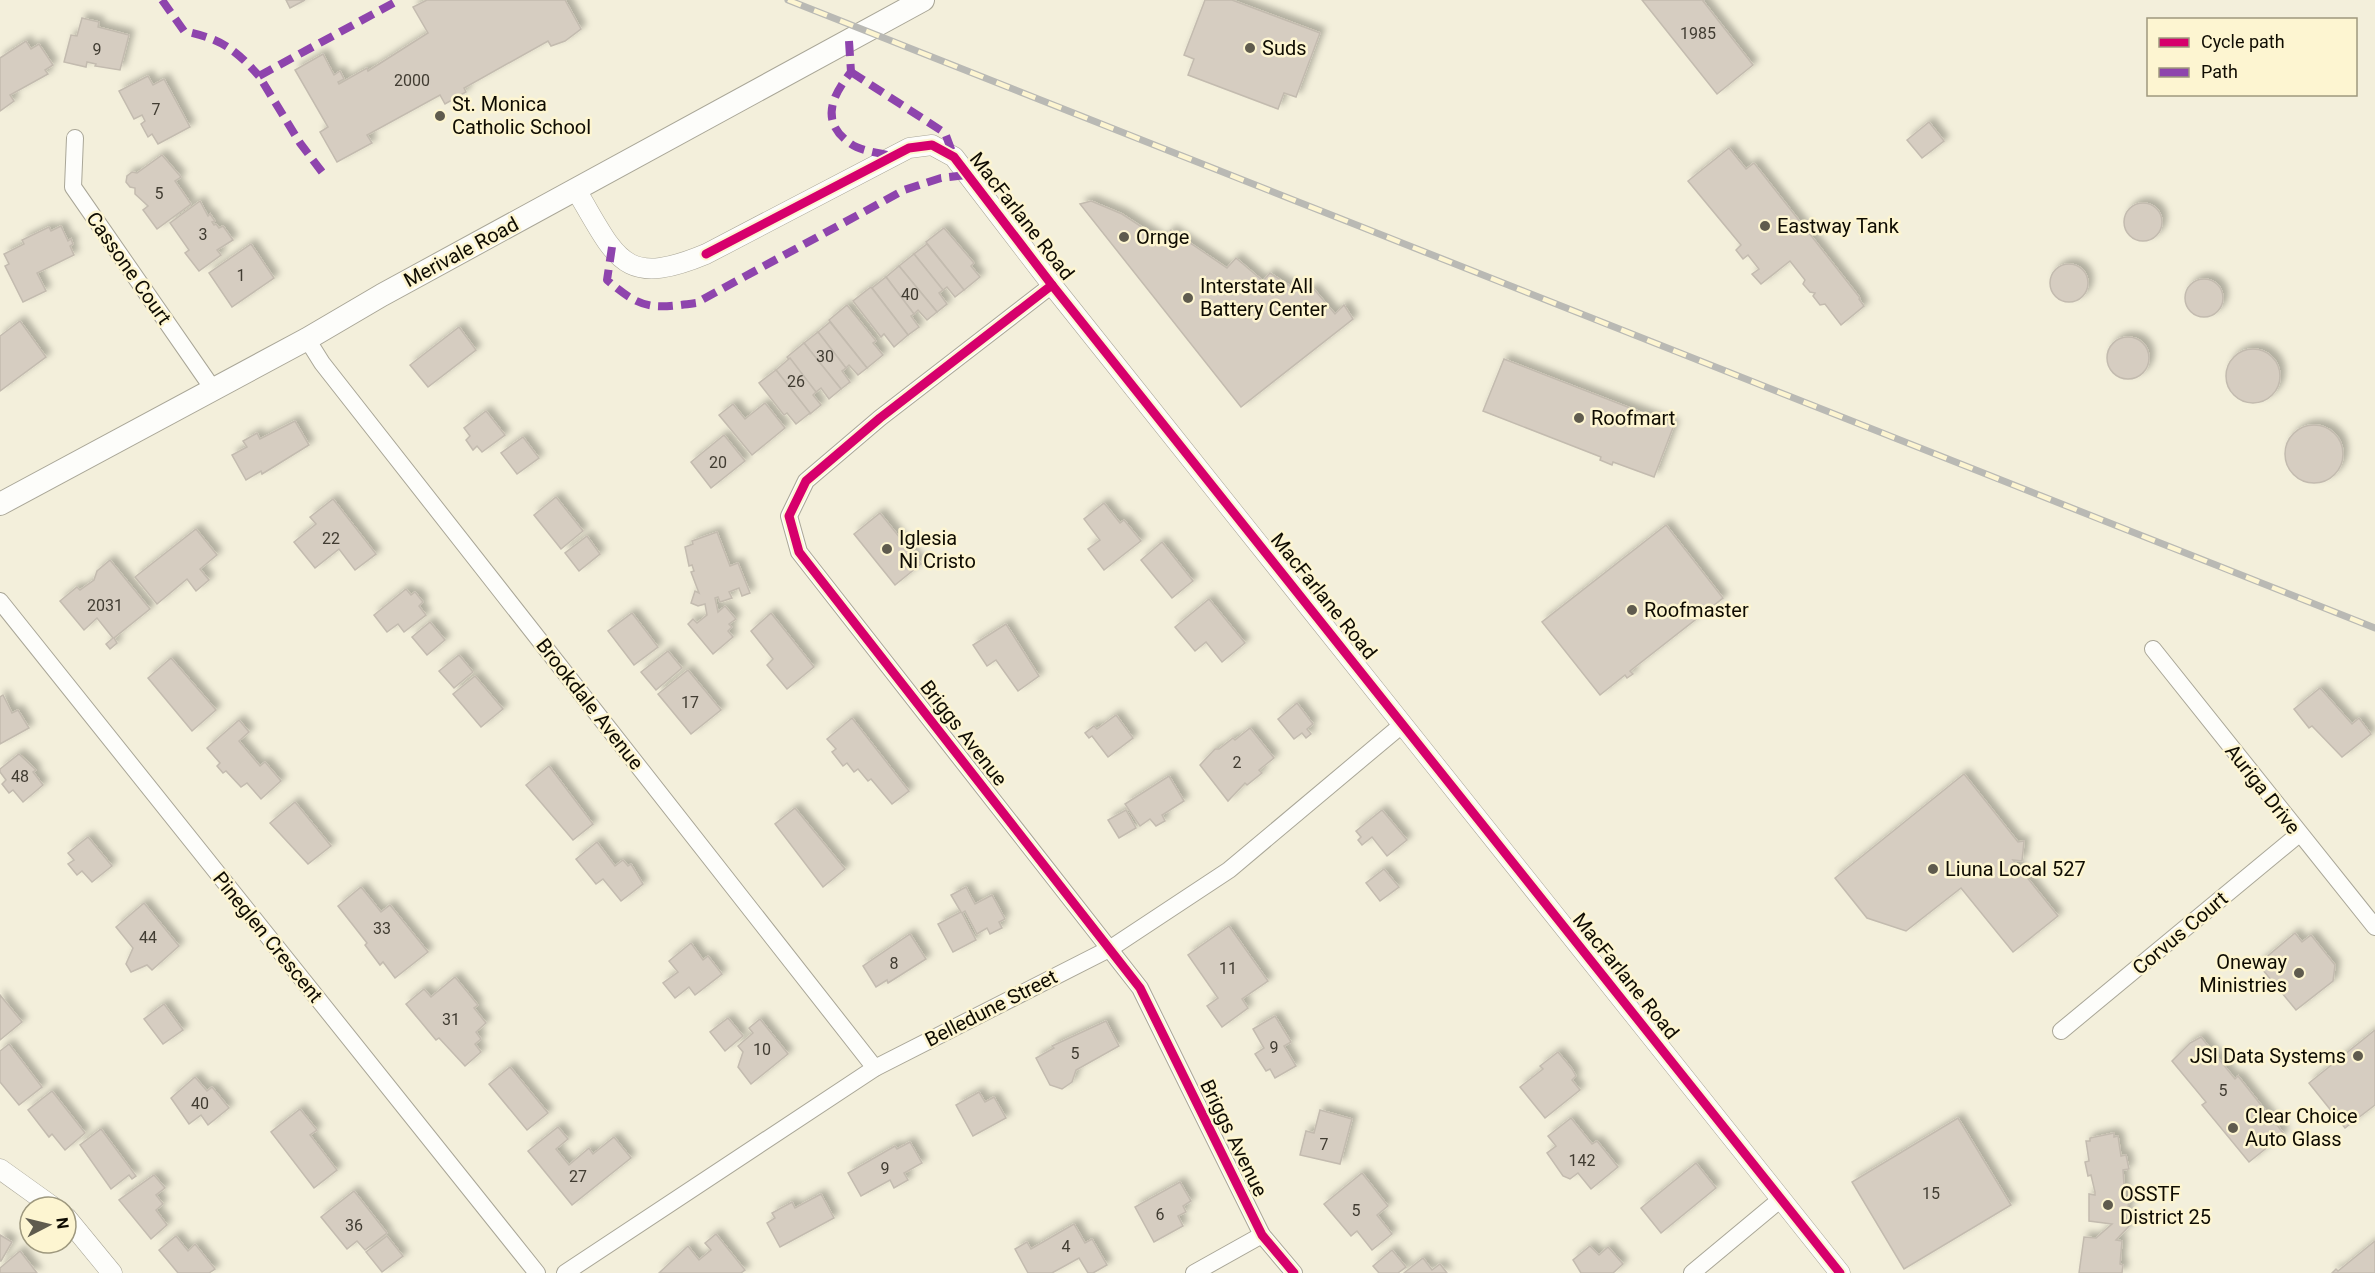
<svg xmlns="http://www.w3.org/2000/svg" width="2375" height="1273" viewBox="0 0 2375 1273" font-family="Roboto,sans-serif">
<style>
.building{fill:#d6cdc1;stroke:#c3bbaf;stroke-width:1.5;filter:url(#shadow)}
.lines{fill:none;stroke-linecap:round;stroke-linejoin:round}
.minor-casing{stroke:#a9a697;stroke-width:18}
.tertiary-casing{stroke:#a9a697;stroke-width:21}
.secondary-casing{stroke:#a9a697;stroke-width:24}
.minor{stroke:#fdfdfa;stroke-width:16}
.tertiary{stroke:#fdfdfa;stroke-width:20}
.secondary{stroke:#fdfdfa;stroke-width:22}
.rail-casing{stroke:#b9b9b4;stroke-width:7}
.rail{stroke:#fdf5d1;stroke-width:4.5;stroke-dasharray:14;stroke-linecap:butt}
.quiet{stroke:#8e44ad;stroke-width:8;stroke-dasharray:15 8;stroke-linecap:butt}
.cycleway-casing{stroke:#fdf5d1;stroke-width:13}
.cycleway{stroke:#d6006c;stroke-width:9}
.poi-dot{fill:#5f5b4e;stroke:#fdf5d1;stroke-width:2}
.labels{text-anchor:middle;stroke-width:5;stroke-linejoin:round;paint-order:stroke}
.number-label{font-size:16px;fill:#413c32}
.poi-label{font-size:20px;fill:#0f0c02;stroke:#fdf5d1;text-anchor:start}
.street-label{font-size:20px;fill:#0f0c02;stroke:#fdf5d1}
</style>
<defs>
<filter id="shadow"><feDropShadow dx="5" dy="-5" stdDeviation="3" flood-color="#0004"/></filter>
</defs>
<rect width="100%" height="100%" fill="#f3efdb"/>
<g class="building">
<polygon points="286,0 305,0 290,8"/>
<polygon points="427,0 565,0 581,29 565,41 551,46 548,41 464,88 466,92 445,104 440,95 367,135 372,143 337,162 320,132 328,127 295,70 323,54 334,75 340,71 344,79 338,82 339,84 367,68 368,71 428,33 413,7"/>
<polygon points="1205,0 1232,0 1320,33 1296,97 1284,93 1278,109 1188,75 1194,59 1184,55"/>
<polygon points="1642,0 1704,0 1703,1 1753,65 1717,94"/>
<polygon points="82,18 99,22 98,27 129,35 120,70 95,66 96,64 87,62 86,67 64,62 71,35 77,36"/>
<polygon points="26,41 31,49 39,44 53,65 45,70 48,74 10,95 14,101 0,111 0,58"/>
<polygon points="148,76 153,85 164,79 190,127 158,144 152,134 148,137 141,124 145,121 142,115 134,119 119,91"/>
<polygon points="1929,122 1944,141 1922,158 1907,140"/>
<polygon points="1729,148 1746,169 1754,163 1860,298 1859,299 1864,306 1841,325 1825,304 1820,305 1813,296 1815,293 1810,292 1803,284 1805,280 1790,261 1761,284 1752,274 1759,269 1748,255 1743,259 1736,250 1741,245 1688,181"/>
<polygon points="162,155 181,177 175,181 191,204 157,229 143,210 148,206 135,194 135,188 130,187 126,182 127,176 132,172 137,173"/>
<polygon points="200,201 208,216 210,214 215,221 212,222 214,225 216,224 219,228 223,226 233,240 217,250 221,255 199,271 185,253 189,250 170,223"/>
<polygon points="1091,201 1122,214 1163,241 1171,230 1227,268 1236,258 1263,281 1270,273 1304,295 1313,288 1335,314 1344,305 1353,319 1241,407 1080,204"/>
<circle cx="2143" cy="222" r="19"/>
<polygon points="61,226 68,241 71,239 73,244 70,246 74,255 37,273 46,291 23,302 5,266 9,264 4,254 24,244 22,240 49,227 51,231"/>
<polygon points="944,228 974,263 971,266 980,277 964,290 926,242"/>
<polygon points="251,244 274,278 232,307 209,273"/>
<polygon points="927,244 964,290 955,297 947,287 943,290 914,254"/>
<polygon points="914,254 943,290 939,293 947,304 937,312 899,266"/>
<circle cx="2069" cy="283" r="19"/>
<polygon points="899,266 937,312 927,320 918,310 914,314 886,277"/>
<polygon points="886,277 914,314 911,316 919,327 908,335 872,288"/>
<circle cx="2204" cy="298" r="19"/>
<polygon points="871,287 908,335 894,347 884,334 881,337 853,301"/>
<polygon points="847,305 876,341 873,343 883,355 867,368 829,320"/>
<polygon points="20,321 46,357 0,391 0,336"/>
<polygon points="830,322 867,368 858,375 849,365 846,368 818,332"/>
<polygon points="459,327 476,350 428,387 410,365"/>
<polygon points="818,332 846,368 842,371 850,382 841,389 804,343"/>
<circle cx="2128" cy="358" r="21"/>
<polygon points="804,343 841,389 829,399 821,388 816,392 787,357"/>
<circle cx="2253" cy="376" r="27"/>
<polygon points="790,358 816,392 813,395 821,405 810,414 776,370"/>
<polygon points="1504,359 1674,425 1654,477 1613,462 1612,465 1600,460 1601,457 1483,411"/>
<polygon points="776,370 810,413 796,424 787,413 784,415 759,383"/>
<polygon points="765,403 785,428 752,455 719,415 733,404 745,419"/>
<polygon points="486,411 505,435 482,452 477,446 473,450 466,440 470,436 464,428"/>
<polygon points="295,421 309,445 262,474 261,471 246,480 232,455 247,447 243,441 257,433 260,439"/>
<circle cx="2314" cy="454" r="29"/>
<polygon points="724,435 745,461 711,488 691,462"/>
<polygon points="523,437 539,458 517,474 501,453"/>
<polygon points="556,497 583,531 561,549 534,515"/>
<polygon points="333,499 376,554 355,570 339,549 315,568 294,542 316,524 310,517"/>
<polygon points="1104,503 1120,523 1124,520 1141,541 1104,570 1088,549 1100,540 1084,519"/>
<polygon points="880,513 921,564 895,585 854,534"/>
<polygon points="1666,525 1723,598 1630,671 1633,674 1627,678 1625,675 1600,695 1542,622"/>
<polygon points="196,529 217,555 200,569 209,580 196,591 187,579 157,604 135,577"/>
<polygon points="717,532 730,566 738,563 750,593 742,596 739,588 729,592 732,598 720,602 718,597 715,598 718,612 725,606 736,619 729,624 732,627 728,631 733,637 713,654 688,624 693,619 697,623 707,615 705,604 698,606 691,603 695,591 699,593 691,572 694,571 692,565 689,566 685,547 693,544 692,541"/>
<polygon points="587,536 600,554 579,571 565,553"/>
<polygon points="1162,542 1193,581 1172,598 1141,560"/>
<polygon points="110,560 150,609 114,638 117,643 110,649 106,644 113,638 97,618 84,630 60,601 77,587 80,590 94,580 97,571"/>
<polygon points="406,589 411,595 415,592 423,602 419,606 426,615 404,632 398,624 387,632 374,615"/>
<polygon points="1209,599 1245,643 1222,662 1206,642 1195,651 1175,627"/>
<polygon points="632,613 658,647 634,665 608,631"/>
<polygon points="771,613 814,667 787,689 767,665 773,659 751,631"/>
<polygon points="430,622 445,640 427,655 412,637"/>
<polygon points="1006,624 1039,676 1018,691 996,660 987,666 973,645"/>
<polygon points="668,651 682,668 656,690 641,672"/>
<polygon points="459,655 473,672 454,688 439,671"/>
<polygon points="171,658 216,710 192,731 148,678"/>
<polygon points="688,670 721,710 691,734 658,694"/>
<polygon points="475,676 503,709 481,727 453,694"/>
<polygon points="2320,688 2352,724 2359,718 2371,734 2342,757 2312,726 2309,728 2294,709"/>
<polygon points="3,695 12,713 18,710 29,728 0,744 0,697"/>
<polygon points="1297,703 1313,724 1307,729 1311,734 1306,738 1302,733 1294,739 1278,719"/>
<polygon points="1116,715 1133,738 1108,757 1092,736 1089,738 1085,733 1094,726 1097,729"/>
<polygon points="852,718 909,791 892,804 871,779 868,781 858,769 854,772 847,763 843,766 832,752 836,749 827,739"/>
<polygon points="239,720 249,732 239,741 260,766 265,762 281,781 261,799 247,783 241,787 226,771 223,773 217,766 220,763 207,748"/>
<polygon points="1250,728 1274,758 1259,770 1262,773 1247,785 1245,783 1228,801 1200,765 1215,749 1219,749 1233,738 1235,740"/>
<polygon points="19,754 36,770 33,772 43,785 23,802 13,790 9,793 2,784 6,780 0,772 0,769"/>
<polygon points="549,766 593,824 573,840 526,785"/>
<polygon points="1964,774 2018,842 2024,841 2022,861 2013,860 2058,916 2013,952 1961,888 1906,931 1867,918 1835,878"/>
<polygon points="1169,776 1184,801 1162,815 1165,821 1156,826 1150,819 1140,826 1125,804"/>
<polygon points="295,802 331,846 308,864 270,823"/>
<polygon points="795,808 845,869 823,887 775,824"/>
<polygon points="1126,810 1136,828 1119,838 1108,820"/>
<polygon points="1382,810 1407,840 1387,856 1372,837 1362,845 1358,840 1361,837 1356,831"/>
<polygon points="88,837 112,866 92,882 82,871 77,875 68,864 74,860 68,853"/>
<polygon points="597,842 615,866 623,860 628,866 631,864 643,884 621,901 603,879 596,884 576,859"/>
<polygon points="1384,869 1399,887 1380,901 1366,883"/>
<polygon points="361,887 381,912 390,905 428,952 395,978 383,962 380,965 365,945 367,943 338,906"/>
<polygon points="966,887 975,904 992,895 1005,919 999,922 1002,928 990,934 987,928 977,934 965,911 962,913 976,940 953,952 938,924 961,912 951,895"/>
<polygon points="144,903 179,946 152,970 147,965 131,972 126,964 133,948 116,927"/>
<polygon points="1229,926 1268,981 1242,999 1248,1008 1222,1027 1207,1006 1218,998 1188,955"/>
<polygon points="2295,933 2302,942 2311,935 2335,965 2333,981 2296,1010 2258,964"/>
<polygon points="910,934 926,959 888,983 887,980 876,987 863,966"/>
<polygon points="691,943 703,960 708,956 722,974 695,995 689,987 675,998 663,983 678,972 669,961"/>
<polygon points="455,977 478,1005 474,1008 486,1023 476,1032 481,1039 475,1044 481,1052 465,1066 439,1038 436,1040 406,1004 424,989 431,997"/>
<polygon points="0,995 22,1022 0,1040"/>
<polygon points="164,1004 183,1030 163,1044 144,1019"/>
<polygon points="1275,1016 1291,1042 1284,1046 1296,1066 1275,1078 1270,1069 1266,1071 1255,1054 1264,1048 1253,1029"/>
<polygon points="728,1018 743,1036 725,1051 710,1032"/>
<polygon points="760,1019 788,1054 751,1084 738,1067 743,1052 738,1046 753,1033 749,1028"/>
<polygon points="1106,1021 1119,1046 1076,1070 1072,1082 1062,1089 1050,1085 1036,1058 1054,1048 1052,1046"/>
<polygon points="2375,1030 2375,1105 2345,1128 2309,1083"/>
<polygon points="2201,1037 2235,1079 2238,1076 2284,1134 2249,1162 2202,1105 2206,1102 2172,1061 2190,1043"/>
<polygon points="9,1044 42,1087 19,1105 0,1082 0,1051"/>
<polygon points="1558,1052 1572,1069 1576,1076 1572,1080 1580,1090 1545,1118 1520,1087 1543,1069 1540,1066"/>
<polygon points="510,1067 548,1113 527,1130 489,1084"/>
<polygon points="195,1077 207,1091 212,1087 229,1108 208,1125 201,1115 189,1124 171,1098"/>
<polygon points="52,1091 85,1133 65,1150 52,1134 49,1137 28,1110"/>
<polygon points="979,1092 985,1102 994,1097 1006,1118 973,1136 956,1105"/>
<polygon points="300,1109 317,1130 310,1135 337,1170 314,1188 271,1132"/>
<polygon points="1320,1110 1352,1119 1340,1164 1300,1155 1306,1131 1314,1133"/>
<polygon points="1571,1118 1592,1144 1597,1141 1618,1167 1591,1189 1578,1173 1570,1179 1563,1176 1547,1153 1556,1146 1548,1136"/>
<polygon points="1958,1118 2011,1205 1904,1269 1852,1182"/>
<polygon points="558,1127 568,1139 556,1149 569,1165 589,1148 593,1154 614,1137 631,1158 572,1205 528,1151"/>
<polygon points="101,1129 136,1176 132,1179 129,1175 111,1189 80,1145"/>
<polygon points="2114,1133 2114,1137 2118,1136 2121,1156 2126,1155 2129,1169 2123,1170 2125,1198 2129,1198 2126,1225 2130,1225 2116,1240 2122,1241 2120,1264 2123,1265 2122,1273 2079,1273 2084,1237 2096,1238 2112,1224 2089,1221 2089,1194 2095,1195 2095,1192 2091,1175 2088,1176 2085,1162 2089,1161 2086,1141 2090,1141 2090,1138"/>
<polygon points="910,1142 922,1163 904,1173 908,1180 894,1188 890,1180 861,1196 848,1173 895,1146 897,1149"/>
<polygon points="1696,1163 1716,1188 1661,1233 1641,1208"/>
<polygon points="1362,1173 1388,1206 1377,1215 1392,1234 1372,1250 1357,1231 1351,1236 1324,1204"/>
<polygon points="154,1175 165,1188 156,1195 163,1204 156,1210 167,1225 151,1239 119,1200"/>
<polygon points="1180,1182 1191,1201 1183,1206 1186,1212 1178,1216 1183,1226 1154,1242 1135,1207"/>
<polygon points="354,1191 387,1233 365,1250 357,1241 347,1249 321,1217"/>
<polygon points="821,1194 834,1218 780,1247 767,1223 775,1218 772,1213 792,1202 795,1208"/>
<polygon points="1074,1224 1085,1243 1092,1239 1107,1265 1093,1273 1088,1273 1079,1258 1052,1273 1028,1273 1015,1249 1027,1242 1031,1249"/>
<polygon points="716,1234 745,1270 741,1273 659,1273 688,1246 699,1260 711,1250 705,1243"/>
<polygon points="0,1235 12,1242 1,1261 0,1261"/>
<polygon points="176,1236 188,1251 195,1244 215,1269 209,1273 178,1273 159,1250"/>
<polygon points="387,1236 403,1256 382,1272 366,1252"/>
<polygon points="2375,1241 2375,1273 2332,1273 2336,1269 2338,1271"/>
<polygon points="1590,1246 1599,1255 1608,1247 1623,1264 1613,1273 1581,1273 1573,1260"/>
<polygon points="1392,1250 1406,1267 1398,1273 1379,1273 1373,1266"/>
<polygon points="20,1251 37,1273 0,1273 0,1268"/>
<polygon points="1423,1258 1432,1270 1440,1264 1447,1273 1404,1273"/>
</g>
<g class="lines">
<g class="minor-casing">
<g id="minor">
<polyline points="75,138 73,187 213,389"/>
<polyline points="1052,285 880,418 806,481 789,516 799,552 1140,988 1262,1235 1294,1273"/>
<polyline points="307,339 322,363 875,1068"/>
<polyline points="0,601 537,1273"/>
<polyline points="2153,649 2375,927"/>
<polyline points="2061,1031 2299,834"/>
<polyline points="565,1273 875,1068 1111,948 1229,870 1403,724"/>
<polyline points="1194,1273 1262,1235"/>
<polyline points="1692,1273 1781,1199"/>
</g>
</g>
<g class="tertiary-casing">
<g id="tertiary">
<path d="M576 190C617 258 622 289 706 254L909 148 932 145 954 157 1052 285 1840 1273"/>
<polyline points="0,1169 53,1207"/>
<polyline points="66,1217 112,1273"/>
</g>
</g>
<g class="secondary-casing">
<polyline id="secondary" points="0,504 307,339 382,295 923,0"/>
</g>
<use href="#minor" class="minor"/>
<use href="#tertiary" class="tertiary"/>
<use href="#secondary" class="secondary"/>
<g class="rail-casing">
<polyline id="rail" points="788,0 2375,628"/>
</g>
<use href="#rail" class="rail"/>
<g class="quiet">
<path d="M162 0 184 31C221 39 234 48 259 76"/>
<path d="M849 41 851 72C832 96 819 122 851 144 861 151 880 153 892 156"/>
<polyline points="851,72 945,133 954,157"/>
<polyline points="322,172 300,143 259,76 399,0"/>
<path d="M612 247 607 280C642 310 652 309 696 303L904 190 941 178 967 175"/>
</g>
<g class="cycleway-casing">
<g id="cycleway">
<polyline points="706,254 909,148 932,145 954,157 1052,285 1840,1273"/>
<polyline points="1052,285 880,418 806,481 789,516 799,552 1140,988 1262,1235 1294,1273"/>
</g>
</g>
<use href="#cycleway" class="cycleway"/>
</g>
<g class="poi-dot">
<circle cx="1250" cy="48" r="6"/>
<circle cx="440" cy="116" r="6"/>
<circle cx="1765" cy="226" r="6"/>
<circle cx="1124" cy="237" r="6"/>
<circle cx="1188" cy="298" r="6"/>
<circle cx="1579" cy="418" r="6"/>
<circle cx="887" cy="549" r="6"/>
<circle cx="1632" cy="610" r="6"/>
<circle cx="1933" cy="869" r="6"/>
<circle cx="2299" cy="973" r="6"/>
<circle cx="2358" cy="1056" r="6"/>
<circle cx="2233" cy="1128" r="6"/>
<circle cx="2108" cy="1205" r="6"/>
</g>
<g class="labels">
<g class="number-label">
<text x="1698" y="39">1985</text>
<text x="97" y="55">9</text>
<text x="412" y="86">2000</text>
<text x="156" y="115">7</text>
<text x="159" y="199">5</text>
<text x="203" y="240">3</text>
<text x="241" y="281">1</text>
<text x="910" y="300">40</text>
<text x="825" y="362">30</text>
<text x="796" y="387">26</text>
<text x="718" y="468">20</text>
<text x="331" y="544">22</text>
<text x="105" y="611">2031</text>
<text x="690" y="708">17</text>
<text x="1237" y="768">2</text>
<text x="20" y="782">48</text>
<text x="382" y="934">33</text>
<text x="148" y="943">44</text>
<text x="894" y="969">8</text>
<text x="1228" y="974">11</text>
<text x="451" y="1025">31</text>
<text x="1274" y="1053">9</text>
<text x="762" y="1055">10</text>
<text x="1075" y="1059">5</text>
<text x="2223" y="1096">5</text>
<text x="200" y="1109">40</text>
<text x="1324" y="1150">7</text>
<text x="1582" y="1166">142</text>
<text x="885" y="1174">9</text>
<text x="578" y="1182">27</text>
<text x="1931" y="1199">15</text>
<text x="1356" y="1216">5</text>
<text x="1160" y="1220">6</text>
<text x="354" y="1231">36</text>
<text x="1066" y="1252">4</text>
</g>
<g class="poi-label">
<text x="1262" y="55">Suds</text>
<text x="452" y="111">St. Monica<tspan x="452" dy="23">Catholic School</tspan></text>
<text x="1777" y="233">Eastway Tank</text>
<text x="1136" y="244">Ornge</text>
<text x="1200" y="293">Interstate All<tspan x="1200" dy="23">Battery Center</tspan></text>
<text x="1591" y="425">Roofmart</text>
<text x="899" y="545">Iglesia<tspan x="899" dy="23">Ni Cristo</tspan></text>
<text x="1644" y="617">Roofmaster</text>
<text x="1945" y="876">Liuna Local 527</text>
<text x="2287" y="969" text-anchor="end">Oneway<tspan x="2287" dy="23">Ministries</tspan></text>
<text x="2346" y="1063" text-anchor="end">JSI Data Systems</text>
<text x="2245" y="1123">Clear Choice<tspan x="2245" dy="23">Auto Glass</tspan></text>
<text x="2120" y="1201">OSSTF<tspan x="2120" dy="23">District 25</tspan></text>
</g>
<g class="street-label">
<text transform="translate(1022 216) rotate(52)" y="7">MacFarlane Road</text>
<text transform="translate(461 252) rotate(-28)" y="7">Merivale Road</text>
<text transform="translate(129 268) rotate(55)" y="7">Cassone Court</text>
<text transform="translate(1324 596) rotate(51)" y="7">MacFarlane Road</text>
<text transform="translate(590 704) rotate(52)" y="7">Brookdale Avenue</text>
<text transform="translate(964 733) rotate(52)" y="7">Briggs Avenue</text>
<text transform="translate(2263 789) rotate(52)" y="7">Auriga Drive</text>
<text transform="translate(2180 933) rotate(-40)" y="7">Corvus Court</text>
<text transform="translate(268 937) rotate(51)" y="7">Pineglen Crescent</text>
<text transform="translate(1626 976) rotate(51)" y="7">MacFarlane Road</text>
<text transform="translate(991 1008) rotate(-27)" y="7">Belledune Street</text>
<text transform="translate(1234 1138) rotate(64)" y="7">Briggs Avenue</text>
</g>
</g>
<rect x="2147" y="18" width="210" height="78" fill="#fdf5d1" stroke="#9e987e" stroke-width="1.5"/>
<rect x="2159" y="38" width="30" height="9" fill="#d6006c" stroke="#9e987e" stroke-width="1.5"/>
<text x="2201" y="48" font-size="18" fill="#0f0c02">Cycle path</text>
<rect x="2159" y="68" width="30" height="9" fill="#8e44ad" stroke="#9e987e" stroke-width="1.5"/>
<text x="2201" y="78" font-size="18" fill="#0f0c02">Path</text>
<g transform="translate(48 1225) rotate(83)"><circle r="28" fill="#fdf5d1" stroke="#9e987e" stroke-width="1.5"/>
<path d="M0-4.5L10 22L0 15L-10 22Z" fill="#5f5b4e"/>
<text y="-9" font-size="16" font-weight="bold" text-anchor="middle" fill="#0f0c02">N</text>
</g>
</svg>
